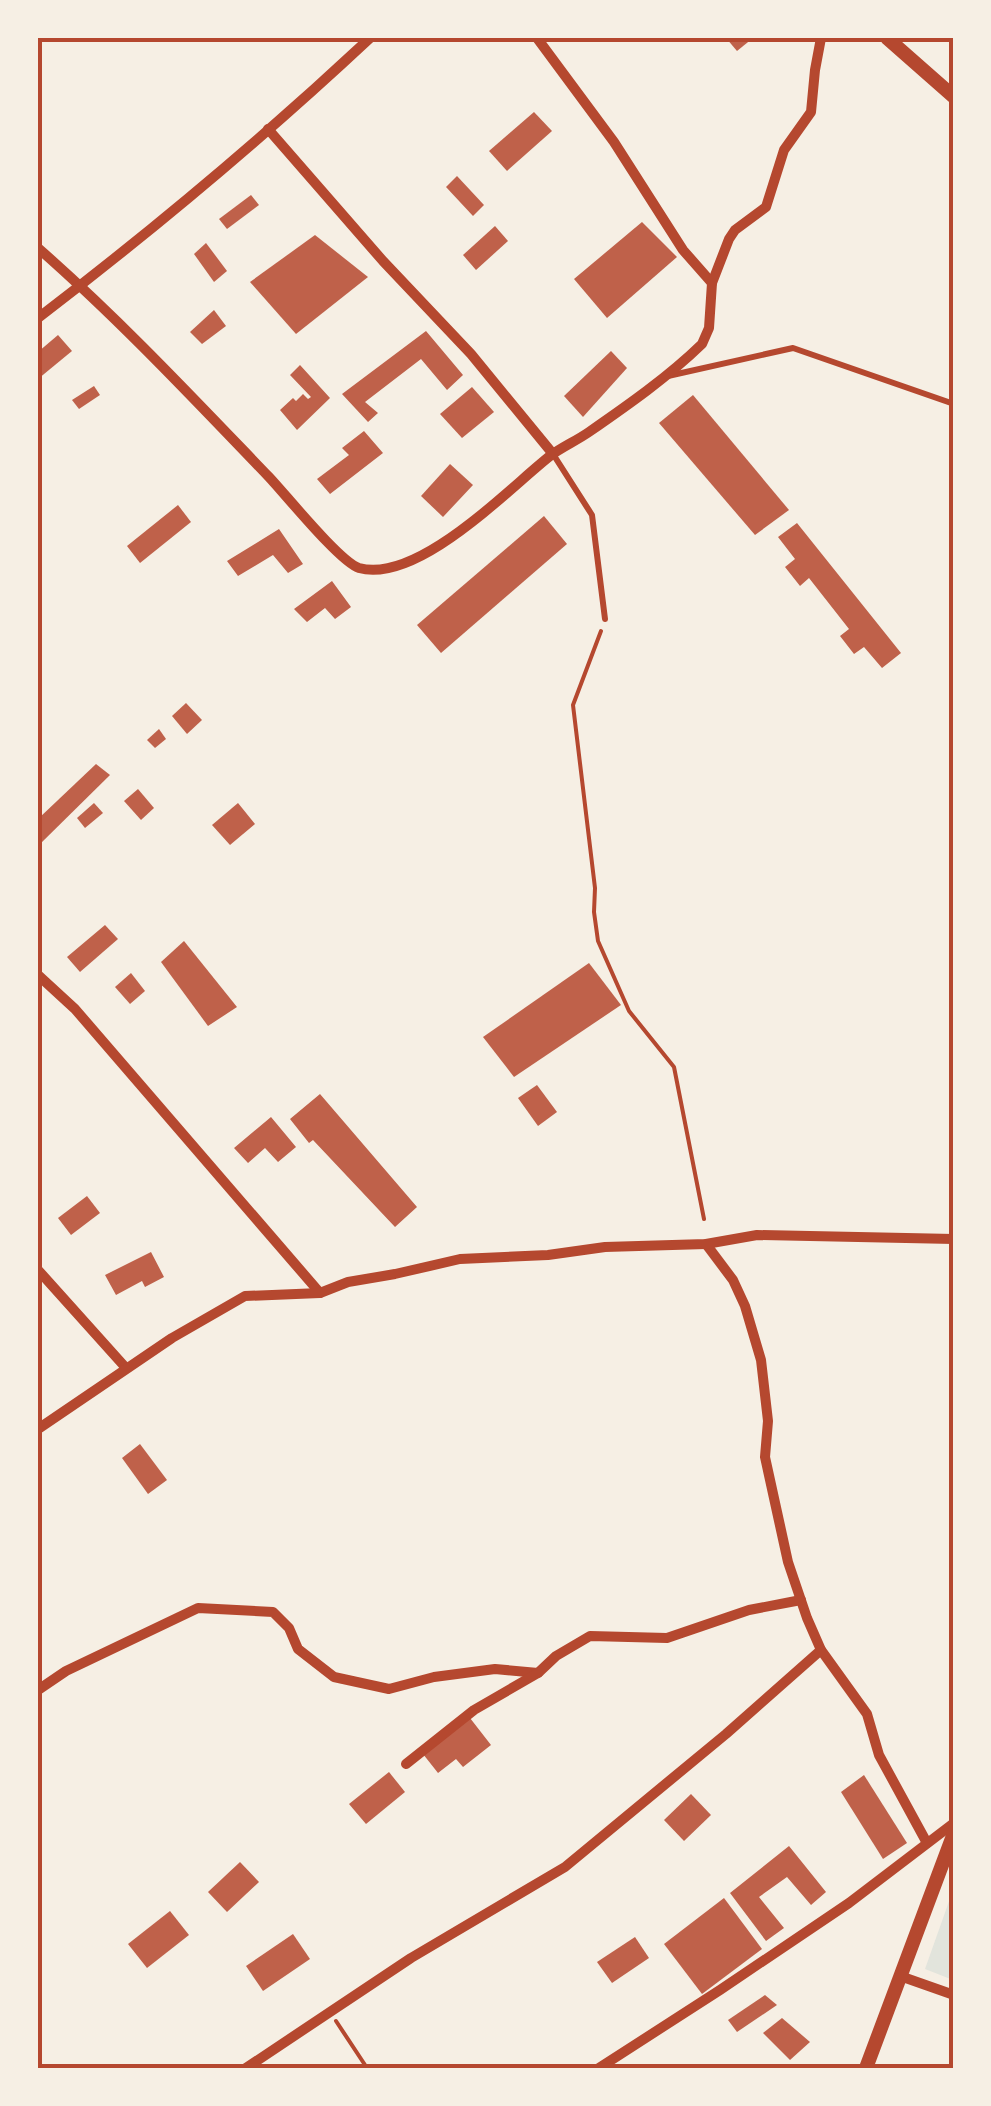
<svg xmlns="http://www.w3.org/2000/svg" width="991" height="2106" viewBox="0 0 991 2106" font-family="'Open Sans',sans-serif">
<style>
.green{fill:#e2e4dc}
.building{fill:#bf614a}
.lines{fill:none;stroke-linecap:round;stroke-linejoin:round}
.path{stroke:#b5482f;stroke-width:4}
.service{stroke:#b5482f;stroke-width:6}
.minor{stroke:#b5482f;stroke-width:10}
.tertiary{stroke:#b5482f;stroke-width:14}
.neatline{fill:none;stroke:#b5482f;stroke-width:4}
</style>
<rect width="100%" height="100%" fill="#f6efe4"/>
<polygon class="green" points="953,1890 954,1980 953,1980 925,1969"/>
<g class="building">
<polygon points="726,38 753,38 737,51"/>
<polygon points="534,112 552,131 507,171 489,151"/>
<polygon points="457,176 484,205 473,216 446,187"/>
<polygon points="251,195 259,205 227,229 219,219"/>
<polygon points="642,222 677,257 607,318 574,279"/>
<polygon points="495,226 508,241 476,270 463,255"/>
<polygon points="315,235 368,277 296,334 250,282"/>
<polygon points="206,243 227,271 214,282 194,254"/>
<polygon points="214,310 226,326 202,344 190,332"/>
<polygon points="426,331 463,375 447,390 421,359 365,402 378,413 368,422 342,394"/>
<polygon points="58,335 72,351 38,379 38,352"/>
<polygon points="611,351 627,368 583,417 564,396"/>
<polygon points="300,365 330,398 297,430 280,410 293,398 296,401 303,394 308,399 311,397 290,375"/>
<polygon points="94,386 100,395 79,409 72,400"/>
<polygon points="472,387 494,412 462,438 440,414"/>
<polygon points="693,395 789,510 755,535 659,423"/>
<polygon points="364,431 383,453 330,494 317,479 349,455 342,448"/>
<polygon points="450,464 473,485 443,517 421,496"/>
<polygon points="178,505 191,522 140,563 127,546"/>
<polygon points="544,516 567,544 441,653 417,625"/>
<polygon points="797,523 901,653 882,668 864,647 854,654 840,636 849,629 809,578 800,586 785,567 795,559 778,537"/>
<polygon points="279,529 303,564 288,573 273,555 238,576 227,561"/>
<polygon points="332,581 351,607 335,619 325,608 307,622 294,609"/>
<polygon points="186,703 202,720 187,734 172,716"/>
<polygon points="159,729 166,739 155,748 147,740"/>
<polygon points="96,764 110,775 38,846 38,819"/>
<polygon points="138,789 154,808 141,820 124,801"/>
<polygon points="94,803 103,813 85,828 77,818"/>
<polygon points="238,803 255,824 230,845 212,825"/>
<polygon points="105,925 118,939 80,972 67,957"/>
<polygon points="184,941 237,1007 208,1026 161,962"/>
<polygon points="589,963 621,1005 514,1077 483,1037"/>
<polygon points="131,973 145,991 130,1004 115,987"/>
<polygon points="537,1085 557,1112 538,1126 518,1098"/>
<polygon points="320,1094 417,1207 395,1227 313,1140 309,1143 290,1119"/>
<polygon points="271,1117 296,1147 278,1162 265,1148 248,1163 234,1148"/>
<polygon points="87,1196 100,1213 71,1235 58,1218"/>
<polygon points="151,1252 164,1277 145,1287 142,1281 116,1295 105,1275"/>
<polygon points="140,1444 167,1480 148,1494 122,1458"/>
<polygon points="470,1718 491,1745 463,1767 456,1759 438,1773 423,1754"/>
<polygon points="389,1772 405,1792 366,1824 349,1804"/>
<polygon points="864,1775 907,1843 883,1859 841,1792"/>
<polygon points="691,1794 711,1815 684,1841 664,1820"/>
<polygon points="789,1846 826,1892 811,1905 787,1877 759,1897 784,1928 766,1941 730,1893"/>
<polygon points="240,1862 259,1882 227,1912 208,1892"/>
<polygon points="724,1898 762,1949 702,1994 664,1944"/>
<polygon points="170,1911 189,1935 147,1968 128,1944"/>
<polygon points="293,1934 310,1959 263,1991 246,1966"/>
<polygon points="635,1937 649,1958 612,1983 597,1962"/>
<polygon points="765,1995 777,2005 737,2032 728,2020"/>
<polygon points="782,2018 810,2042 790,2060 763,2033"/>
</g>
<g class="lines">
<g class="path">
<polyline points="601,631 573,705 595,888 594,912 598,941 629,1011 674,1067 704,1219"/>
<polyline points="336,2021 367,2068"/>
</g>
<g class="service">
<polyline points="668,376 793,348 954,404"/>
<polyline points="553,454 592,515 605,619"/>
</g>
<g class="minor">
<polyline points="537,38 614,142 683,250 712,283"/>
<polyline points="268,129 383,261 471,354 553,454"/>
<path d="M38 248C119 319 194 399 269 477 286 495 340 562 359 568 418 584 508 489 550 456 562 447 576 441 589 432 628 405 668 377 702 344L709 328 712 283 729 239 735 230 766 207 784 150 811 112 815 70 821 38"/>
<path d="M38 318C153 230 264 137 370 38"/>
<polyline points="38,975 75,1009 320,1293"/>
<polyline points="706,1244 733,1280 745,1306 761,1360 768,1421 765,1457 788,1562 807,1618 821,1650 867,1714 879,1755 927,1843"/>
<polyline points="38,1270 126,1368"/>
<polyline points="38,1429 172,1338 245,1296 320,1293 348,1282 395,1274 460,1259 548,1255 605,1247 706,1244 757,1235 954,1239"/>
<polyline points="38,1690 66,1671 198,1608 273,1612 289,1628 298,1649 334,1677 389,1689 434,1677 495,1669 538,1673"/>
<polyline points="406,1764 474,1710 538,1673 556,1656 590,1636 667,1638 749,1610 801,1600"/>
<polyline points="900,1976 954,1995"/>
<polyline points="246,2068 411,1958 565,1867 726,1734 821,1650"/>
<polyline points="599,2068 720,1990 849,1903 954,1823"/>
</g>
<g class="tertiary">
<polyline points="887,38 954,97"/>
<polyline points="866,2068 954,1833"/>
</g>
</g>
<rect width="991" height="2106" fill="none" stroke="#f6efe4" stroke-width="80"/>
<rect x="40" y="40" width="911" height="2026" class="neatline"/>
</svg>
